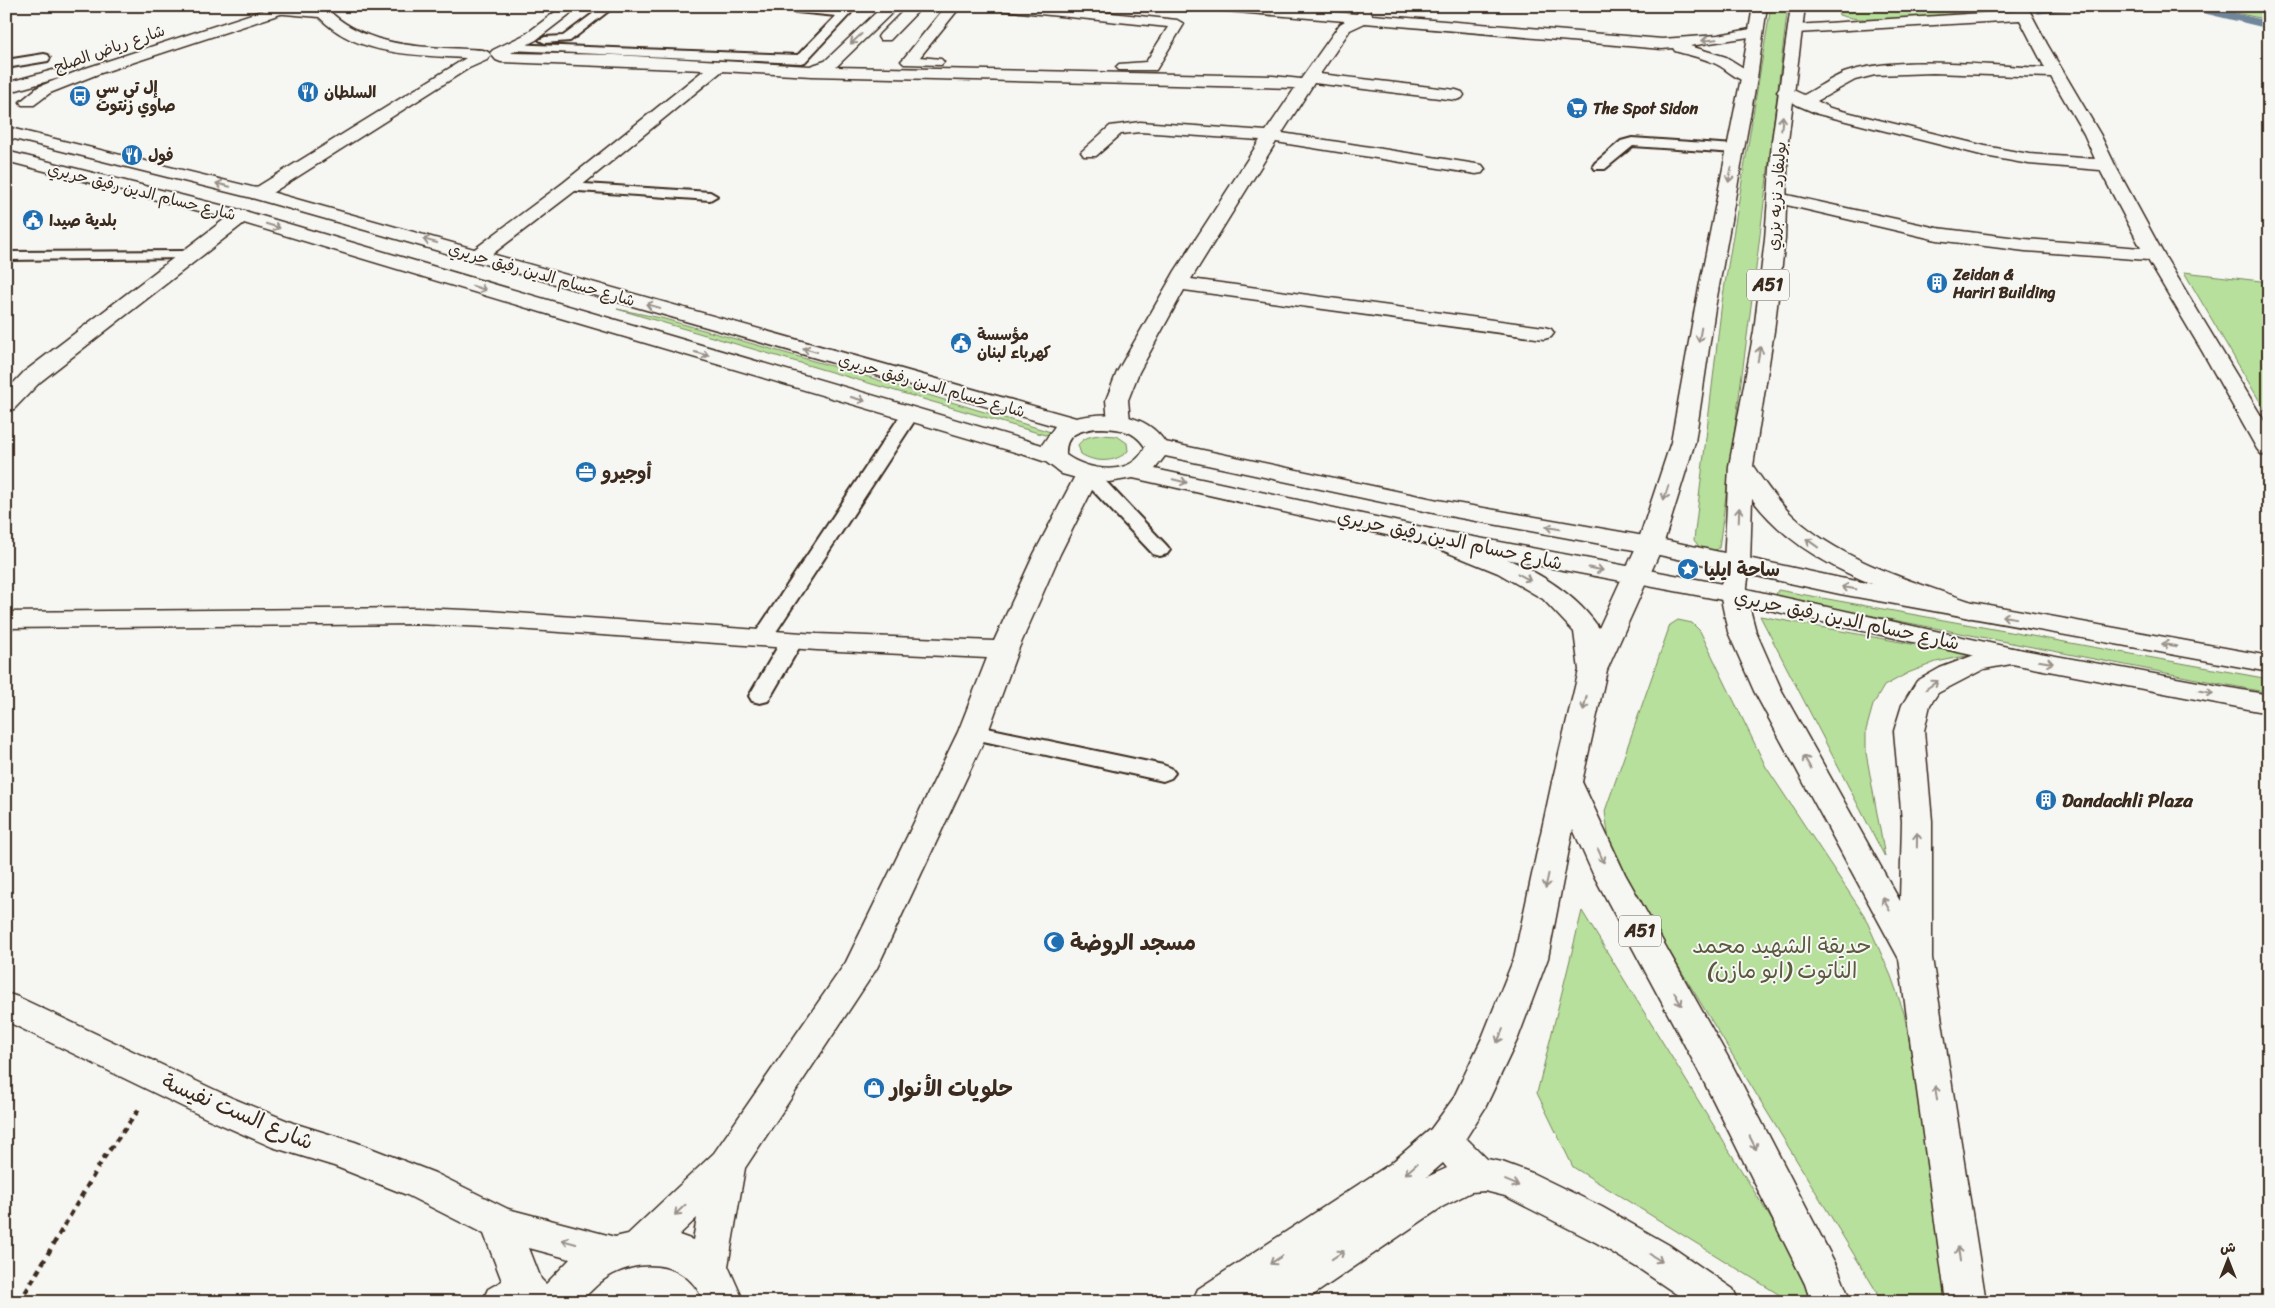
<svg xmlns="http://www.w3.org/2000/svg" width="2275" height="1308" viewBox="0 0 2275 1308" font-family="Sriracha,'Playpen Sans Arabic',sans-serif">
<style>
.green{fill:#b7e09c;stroke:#79855d}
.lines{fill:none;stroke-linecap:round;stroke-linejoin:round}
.stream{stroke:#70869b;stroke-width:7}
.lane-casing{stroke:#3b2a1e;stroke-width:4}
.street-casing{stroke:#3b2a1e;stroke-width:3}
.secondary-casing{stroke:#3b2a1e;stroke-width:3}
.primary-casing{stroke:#3b2a1e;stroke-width:3}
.highway-casing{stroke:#3b2a1e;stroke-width:3}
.path{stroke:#3b2a1e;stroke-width:4.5;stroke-dasharray:6 5;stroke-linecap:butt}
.lane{fill:#f6f6f2;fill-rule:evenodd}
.street{fill:#f6f6f2;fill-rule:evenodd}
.secondary{fill:#f6f6f2;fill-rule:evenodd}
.primary{fill:#f6f6f2;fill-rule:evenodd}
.highway{fill:#f6f6f2;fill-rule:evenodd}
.oneway{stroke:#989088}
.labels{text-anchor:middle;stroke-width:4;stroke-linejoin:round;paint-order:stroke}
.far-street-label{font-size:16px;fill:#3b2a1e;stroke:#f6f6f2}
.far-poi-label{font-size:16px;font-weight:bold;fill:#3b2a1e;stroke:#f6f6f2;text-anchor:start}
.shield{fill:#f6f6f2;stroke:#73675e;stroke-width:1}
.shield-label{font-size:18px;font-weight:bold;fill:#3b2a1e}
.poi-label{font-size:19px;font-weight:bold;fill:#3b2a1e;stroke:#f6f6f2;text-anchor:start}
.street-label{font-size:19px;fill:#3b2a1e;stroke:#f6f6f2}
.near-poi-label{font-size:22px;font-weight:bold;fill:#3b2a1e;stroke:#f6f6f2;text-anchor:start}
.near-park-label{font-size:22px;fill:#5a583e;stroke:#f6f6f2}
.near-street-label{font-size:22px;fill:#3b2a1e;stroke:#f6f6f2}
</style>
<rect width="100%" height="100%" fill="#f6f6f2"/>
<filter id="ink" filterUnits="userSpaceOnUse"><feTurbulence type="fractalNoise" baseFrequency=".02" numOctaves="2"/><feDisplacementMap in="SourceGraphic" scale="10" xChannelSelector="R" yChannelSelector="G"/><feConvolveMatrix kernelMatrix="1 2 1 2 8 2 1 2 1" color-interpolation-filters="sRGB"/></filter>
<g filter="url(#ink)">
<g class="green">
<polygon points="1771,6 1788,6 1755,276 1719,548 1714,551 1701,549 1694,540 1722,302"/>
<path d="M1837 6H1989L1990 8 1977 11C1942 14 1870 26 1839 15Z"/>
<polygon points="2203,6 2269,6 2269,20"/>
<polygon points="2184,272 2269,282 2269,417"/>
<polygon points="617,309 661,318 842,369 1054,433 1045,435"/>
<path d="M1101 435 1117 436 1127 443 1128 451C1116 463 1095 463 1081 454L1078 445C1084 437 1091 436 1101 435Z"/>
<polygon points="1778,590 2269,679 2269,693 1775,597"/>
<polygon points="1760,616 1971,655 1936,662 1908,673 1884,686 1873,705 1866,730 1866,753 1885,857"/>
<polygon points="1678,620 1692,623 1700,631 1766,767 1864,915 1891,976 1904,1013 1912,1055 1947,1302 1880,1302 1875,1289 1627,882 1609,841 1605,811 1670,625"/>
<path d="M1582 911 1784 1240C1791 1254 1812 1288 1807 1302H1791L1573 1167 1537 1093Z"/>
</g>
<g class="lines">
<g class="stream">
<polyline points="2189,6 2269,25"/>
<polyline points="2039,10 2075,6"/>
</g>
<g class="lane-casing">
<g id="lane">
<polygon points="603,6 615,6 570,41 545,43 539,40 545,37 563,36"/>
<path d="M762 6C777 6 842 4 851 13L805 62 801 63 509 50 503 47 509 44 798 55 836 16 767 9Z"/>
<polygon points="44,54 48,55 50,58 48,61 6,68 6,60"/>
<polygon points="1632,138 1735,145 1742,149 1735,153 1633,146 1605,169 1595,169 1593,166 1595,163 1621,141"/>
<polygon points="569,183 710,192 717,196 710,200 564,190 562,187"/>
<polygon points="190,251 195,252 197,255 195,258 6,260 6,252"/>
<polygon points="910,409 916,410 919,414 772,638 769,642 762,644 755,642 752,638 904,410"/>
<polygon points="1088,468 1095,470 1167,546 1170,550 1167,554 1160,556 1153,554 1081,478 1079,474 1081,470"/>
<polygon points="792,635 799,637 803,641 771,696 768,701 760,703 752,701 749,696 781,641 785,637"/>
<polygon points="973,725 1163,765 1171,768 1175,773 1171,778 1163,781 965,737 962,732 965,727"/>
</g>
</g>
<g class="street-casing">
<g id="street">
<path d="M276 6 310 8 309 6H324C368 51 425 46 483 50L488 52 491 55 487 60 469 68 264 198H252L249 194 252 190 466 58C416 55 356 56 319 17L273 13 271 10Z"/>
<path d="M563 6H580L536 40 511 53 615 55 810 66 825 61 883 6H899L836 67 1273 76 1301 79 1340 24 1345 21 1214 10 1207 6H1268L1357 14 1359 9H1369L1372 15 1662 39 1718 35 1756 28 1763 32 1756 36 1690 46 1726 57 1755 75 1757 78 1755 81C1740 85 1729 70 1716 64 1704 58 1688 55 1675 51L1673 48 1662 49 1365 23 1350 30 1320 74 1456 90 1462 92 1464 95 1462 98 1456 100 1314 83 1282 133 1476 164 1482 165 1485 169 1482 173 1476 174 1276 142 1191 279 1544 327 1551 329 1554 333 1551 337 1544 339 1184 290 1139 372 1128 400 1130 422 1127 427 1119 429 1111 427 1108 422 1106 400 1117 372 1175 271 1260 140 1140 132 1121 134 1096 156H1084L1081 152 1110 126 1140 122 1266 131 1295 88 812 76 722 71 575 191 486 259 479 261 472 259 469 255 472 251 563 183 704 70 501 62 496 60 490 53 493 50 526 34Z"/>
<polygon points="908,6 923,6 890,40 880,40 878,37 880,34"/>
<polygon points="946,6 961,6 920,57 941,59 944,62 941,65 904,64 901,61 904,58"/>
<polygon points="994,6 1045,6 1177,20 1184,24 1156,70 1119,70 1116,67 1119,64 1146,62 1168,27 1001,10"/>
<path d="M2013 6H2027L2047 44 2100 134 2115 165 2164 255 2269 429V456L2261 454 2257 449 2202 351 2148 260 2025 251 1937 240 1778 203 1772 202 1769 198 1772 194 1778 193 1937 228 2025 239 2141 248 2100 170 2029 164 1985 156 1818 114 1797 105 1777 92 1779 89H1791L1804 95C1817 88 1830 79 1844 73 1896 54 1989 66 2045 68L2020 20 1796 33 1789 29 1796 25 2015 11ZM1933 73 2051 77 2084 134 2095 159 2029 154 1985 146 1830 108 1817 101 1855 80 1875 75Z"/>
<polygon points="241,210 248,212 250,216 248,220 40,382 14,409 6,411 6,391 24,372 234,212"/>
<path d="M1088 467 1096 469 1100 474 1060 554 1018 650 988 732 877 968 745 1168 728 1266 744 1302H704C689 1263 647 1257 613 1274 601 1280 590 1291 581 1302H482L488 1289 502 1281 484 1234 407 1195 334 1166 272 1147 206 1118 6 1021V993L18 997 232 1098 293 1123 355 1142 435 1173 508 1209 615 1237 628 1234 714 1153 846 962 958 732 987 658 817 650 489 627 416 624 6 628V612L416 608 489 611 817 634 994 641 1034 554 1076 474 1080 469ZM697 1218 693 1240 679 1235ZM529 1248 570 1259 546 1284 541 1279Z"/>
</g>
</g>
<g class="secondary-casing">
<path id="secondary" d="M1567 772 1578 775 1582 782 1548 958 1518 1038 1485 1108 1466 1138 1487 1159 1502 1162 1532 1173 1602 1207 1669 1245 1733 1289 1739 1302H1688L1641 1270 1597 1243 1505 1196 1485 1191 1471 1192 1442 1207 1303 1302H1249L1250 1299 1246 1302H1192L1198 1289 1390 1164 1431 1129 1453 1099 1482 1038 1514 958 1552 782 1556 775ZM1443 1163 1447 1168 1427 1177Z"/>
</g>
<g class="primary-casing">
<g id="primary">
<polygon points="276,6 298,6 296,9 98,74 50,93 34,105 22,105 20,102 38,87 86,68"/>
<polygon points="53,70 59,72 61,75 59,78 6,93 6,83"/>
<path d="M6 127 264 190 1076 418C1108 411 1145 412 1165 442L1438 500 1650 537 1840 578 2269 656V672L1840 594 1650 553 1438 514 1165 456 1155 469 1431 529 1733 586 2012 648 2269 695V713L2012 664 1733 602 1431 545 1133 478 1109 482 1084 480 1062 474 1046 462 1025 455 557 317 234 220 6 161V151L248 212 1042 445 1055 426 252 198 6 137ZM1096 428C1116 428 1134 429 1145 447 1132 478 1088 471 1066 455 1065 434 1078 431 1096 428Z"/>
</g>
</g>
<g class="highway-casing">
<g id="highway">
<path d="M1753 6H1767L1757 78 1715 308 1695 442 1663 545 1607 670 1582 782 1625 874 1729 1059 1838 1269 1851 1302H1811L1805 1284 1699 1072 1593 874 1552 782 1579 670 1574 632 1543 599 1498 573 1422 542 1418 537 1422 532 1431 529 1440 532C1497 555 1562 574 1599 628L1637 545 1671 442 1695 308 1741 78Z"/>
<path d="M1791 6H1805L1788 141 1785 239 1774 331 1753 466C1765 484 1778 502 1793 516 1844 563 1915 582 1978 604L1982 610 1978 616 1969 618 1960 616C1884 589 1802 566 1752 499L1750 564 1746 594 1756 632 1782 691 1900 901 1902 821 1894 731 1902 705 1917 681 1940 668 1977 654 2012 648 2022 650 2026 656 2022 662 1984 669 1938 693 1930 705 1924 731 1932 821V958L1986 1302H1946L1899 959 1754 691 1728 632 1720 594 1724 564 1729 466 1754 331 1765 239 1772 141Z"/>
</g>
</g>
<polyline class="path" points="20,1302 103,1159 140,1108"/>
<use href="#lane" class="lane"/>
<use href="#street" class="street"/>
<use href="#secondary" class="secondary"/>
<use href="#primary" class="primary"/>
<use href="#highway" class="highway"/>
</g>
<defs><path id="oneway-shaft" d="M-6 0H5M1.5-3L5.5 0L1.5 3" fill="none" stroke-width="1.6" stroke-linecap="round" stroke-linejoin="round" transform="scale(1.25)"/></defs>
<g class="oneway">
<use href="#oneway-shaft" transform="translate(856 39) rotate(138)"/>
<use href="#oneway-shaft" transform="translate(1709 40) rotate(174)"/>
<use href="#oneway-shaft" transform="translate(1782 123) rotate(-84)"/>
<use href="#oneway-shaft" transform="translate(1730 175) rotate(101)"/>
<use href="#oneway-shaft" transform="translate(223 185) rotate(-166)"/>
<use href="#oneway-shaft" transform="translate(273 226) rotate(17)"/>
<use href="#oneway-shaft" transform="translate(430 241) rotate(-165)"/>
<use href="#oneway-shaft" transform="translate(479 288) rotate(17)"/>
<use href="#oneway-shaft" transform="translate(653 306) rotate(-164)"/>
<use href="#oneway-shaft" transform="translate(1700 335) rotate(100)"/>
<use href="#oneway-shaft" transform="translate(810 350) rotate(-164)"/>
<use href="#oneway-shaft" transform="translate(702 354) rotate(16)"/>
<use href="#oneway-shaft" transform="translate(1759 354) rotate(-80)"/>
<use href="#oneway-shaft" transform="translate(858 399) rotate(16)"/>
<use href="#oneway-shaft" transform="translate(1180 481) rotate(13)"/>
<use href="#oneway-shaft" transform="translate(1666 493) rotate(108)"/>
<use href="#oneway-shaft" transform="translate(1739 515) rotate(-88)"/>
<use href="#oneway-shaft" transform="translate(1553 528) rotate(-170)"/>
<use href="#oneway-shaft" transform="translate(1812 543) rotate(-144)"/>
<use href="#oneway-shaft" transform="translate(1596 569) rotate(11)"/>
<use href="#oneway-shaft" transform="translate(1524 577) rotate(29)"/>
<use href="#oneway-shaft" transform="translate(1849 588) rotate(-170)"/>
<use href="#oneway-shaft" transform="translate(2009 617) rotate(-170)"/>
<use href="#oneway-shaft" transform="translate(2169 645) rotate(-170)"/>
<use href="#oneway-shaft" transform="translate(2046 662) rotate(10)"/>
<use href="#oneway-shaft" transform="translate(1932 685) rotate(-35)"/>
<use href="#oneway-shaft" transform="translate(2206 692) rotate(11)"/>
<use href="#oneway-shaft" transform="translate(1585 703) rotate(103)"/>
<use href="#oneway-shaft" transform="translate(1807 762) rotate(-119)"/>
<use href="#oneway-shaft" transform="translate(1917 840) rotate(-89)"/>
<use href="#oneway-shaft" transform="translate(1601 856) rotate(66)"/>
<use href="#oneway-shaft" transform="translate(1547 881) rotate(102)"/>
<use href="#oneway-shaft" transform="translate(1886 904) rotate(-119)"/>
<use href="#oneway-shaft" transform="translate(1678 999) rotate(61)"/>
<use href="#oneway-shaft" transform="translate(1500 1036) rotate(113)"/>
<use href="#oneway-shaft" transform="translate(1936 1093) rotate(-98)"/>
<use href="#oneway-shaft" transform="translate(1753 1143) rotate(63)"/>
<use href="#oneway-shaft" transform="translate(1411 1169) rotate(139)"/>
<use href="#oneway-shaft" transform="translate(1512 1183) rotate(23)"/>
<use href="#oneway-shaft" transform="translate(680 1210) rotate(136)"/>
<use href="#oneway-shaft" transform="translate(569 1242) rotate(-165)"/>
<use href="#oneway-shaft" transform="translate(1959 1254) rotate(-98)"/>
<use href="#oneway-shaft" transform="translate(1338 1255) rotate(-34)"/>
<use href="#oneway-shaft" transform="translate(1656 1258) rotate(32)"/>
<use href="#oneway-shaft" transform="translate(1276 1260) rotate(147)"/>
</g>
</g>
<defs>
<g id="restaurant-disc" transform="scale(1.125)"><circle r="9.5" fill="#1f6fb2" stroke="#f6f6f2"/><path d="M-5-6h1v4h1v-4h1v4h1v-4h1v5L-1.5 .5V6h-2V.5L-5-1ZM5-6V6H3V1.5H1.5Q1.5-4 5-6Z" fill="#fff"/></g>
<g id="bus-disc" transform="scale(1.125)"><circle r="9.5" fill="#1f6fb2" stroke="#f6f6f2"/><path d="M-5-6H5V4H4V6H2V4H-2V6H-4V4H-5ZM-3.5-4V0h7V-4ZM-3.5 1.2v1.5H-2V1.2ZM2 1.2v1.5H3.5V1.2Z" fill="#fff"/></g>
<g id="supermarket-disc" transform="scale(1.125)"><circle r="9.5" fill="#1f6fb2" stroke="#f6f6f2"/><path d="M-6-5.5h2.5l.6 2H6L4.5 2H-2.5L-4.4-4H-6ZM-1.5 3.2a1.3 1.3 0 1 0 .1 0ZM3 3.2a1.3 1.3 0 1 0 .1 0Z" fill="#fff"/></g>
<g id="civic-disc" transform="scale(1.125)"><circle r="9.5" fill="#1f6fb2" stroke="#f6f6f2"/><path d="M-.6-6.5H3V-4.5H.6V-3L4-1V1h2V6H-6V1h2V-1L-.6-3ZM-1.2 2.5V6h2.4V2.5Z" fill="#fff"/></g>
<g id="building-disc" transform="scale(1.125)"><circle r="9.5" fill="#1f6fb2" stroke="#f6f6f2"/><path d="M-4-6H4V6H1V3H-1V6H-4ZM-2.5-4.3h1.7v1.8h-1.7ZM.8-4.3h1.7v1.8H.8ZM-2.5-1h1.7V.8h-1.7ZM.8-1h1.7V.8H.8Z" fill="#fff"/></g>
<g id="office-disc" transform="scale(1.125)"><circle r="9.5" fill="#1f6fb2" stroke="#f6f6f2"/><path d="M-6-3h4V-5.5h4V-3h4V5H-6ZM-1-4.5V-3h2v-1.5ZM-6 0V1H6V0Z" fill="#fff"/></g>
<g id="sight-disc" transform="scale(1.125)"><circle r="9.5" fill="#1f6fb2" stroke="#f6f6f2"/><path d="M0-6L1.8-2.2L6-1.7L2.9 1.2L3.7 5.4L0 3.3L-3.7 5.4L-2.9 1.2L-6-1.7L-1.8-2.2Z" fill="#fff"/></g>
<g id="mosque-disc" transform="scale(1.125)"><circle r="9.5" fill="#1f6fb2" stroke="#f6f6f2"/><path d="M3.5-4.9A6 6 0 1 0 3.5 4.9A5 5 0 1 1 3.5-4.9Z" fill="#fff"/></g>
<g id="shop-disc" transform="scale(1.125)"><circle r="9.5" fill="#1f6fb2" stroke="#f6f6f2"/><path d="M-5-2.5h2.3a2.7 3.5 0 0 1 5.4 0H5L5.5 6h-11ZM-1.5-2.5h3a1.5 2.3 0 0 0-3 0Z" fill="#fff"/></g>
</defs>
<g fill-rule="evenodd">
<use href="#restaurant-disc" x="308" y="92"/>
<use href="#bus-disc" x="80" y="96"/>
<use href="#supermarket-disc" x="1577" y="108"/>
<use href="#restaurant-disc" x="132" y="155"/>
<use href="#civic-disc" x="33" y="220"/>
<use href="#building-disc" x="1937" y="283"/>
<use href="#civic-disc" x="961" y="343"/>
<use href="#office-disc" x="586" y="472"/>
<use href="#sight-disc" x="1688" y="569"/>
<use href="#building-disc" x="2046" y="800"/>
<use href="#mosque-disc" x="1054" y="942"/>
<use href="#shop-disc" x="874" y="1088"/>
</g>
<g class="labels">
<g class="far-street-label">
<text transform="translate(109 48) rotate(-19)" y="6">شارع رياض الصلح</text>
<text transform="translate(142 191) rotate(14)" y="6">شارع حسام الدين رفيق حريري</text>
<text transform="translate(1776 196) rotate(-86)" y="6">بوليفارد نزيه بزري</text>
<text transform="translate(542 274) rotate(16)" y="6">شارع حسام الدين رفيق حريري</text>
<text transform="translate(932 385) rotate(16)" y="6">شارع حسام الدين رفيق حريري</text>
</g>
<g class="far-poi-label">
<text x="96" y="93">إل تي سي<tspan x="96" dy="18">صاوي زنتوت</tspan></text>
<text x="324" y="98">السلطان</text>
<text x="1593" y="114">The Spot Sidon</text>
<text x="148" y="161">فول</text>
<text x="49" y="226">بلدية صيدا</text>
<text x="1953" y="280">Zeidan &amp;<tspan x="1953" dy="18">Hariri Building</tspan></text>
<text x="977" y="340">مؤسسة<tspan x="977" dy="18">كهرباء لبنان</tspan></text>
</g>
<g class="shield">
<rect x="1747" y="269.5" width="42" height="31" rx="4"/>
<rect x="1619" y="915.5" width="42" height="31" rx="4"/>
</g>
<g class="shield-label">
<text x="1768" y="291">A51</text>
<text x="1640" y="937">A51</text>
</g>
<g class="poi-label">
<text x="602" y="479">أوجيرو</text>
<text x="1704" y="576">ساحة ايليا</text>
<text x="2062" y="807">Dandachli Plaza</text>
</g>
<g class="street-label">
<text transform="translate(1450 539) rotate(12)" y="7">شارع حسام الدين رفيق حريري</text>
<text transform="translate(1847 619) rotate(12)" y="7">شارع حسام الدين رفيق حريري</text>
</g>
<g class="near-poi-label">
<text x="1070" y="950">مسجد الروضة</text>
<text x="890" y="1096">حلويات الأنوار</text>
</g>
<g class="near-park-label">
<text x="1782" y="953">حديقة الشهيد محمد<tspan x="1782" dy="25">الناتوت (ابو مازن)</tspan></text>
</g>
<g class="near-street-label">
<text transform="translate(238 1111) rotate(23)" y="8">شارع الست نفيسة</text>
</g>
</g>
<rect width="2275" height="1308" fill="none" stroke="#f6f6f2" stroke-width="25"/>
<rect x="12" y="12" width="2250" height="1283" fill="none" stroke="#3b2a1e" stroke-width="2" filter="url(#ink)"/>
<g transform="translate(2228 1260)" stroke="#f6f6f2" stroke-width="4" paint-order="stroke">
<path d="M0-4L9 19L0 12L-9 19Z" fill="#3b2a1e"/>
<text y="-8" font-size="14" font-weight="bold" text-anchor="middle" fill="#3b2a1e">ش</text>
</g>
</svg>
